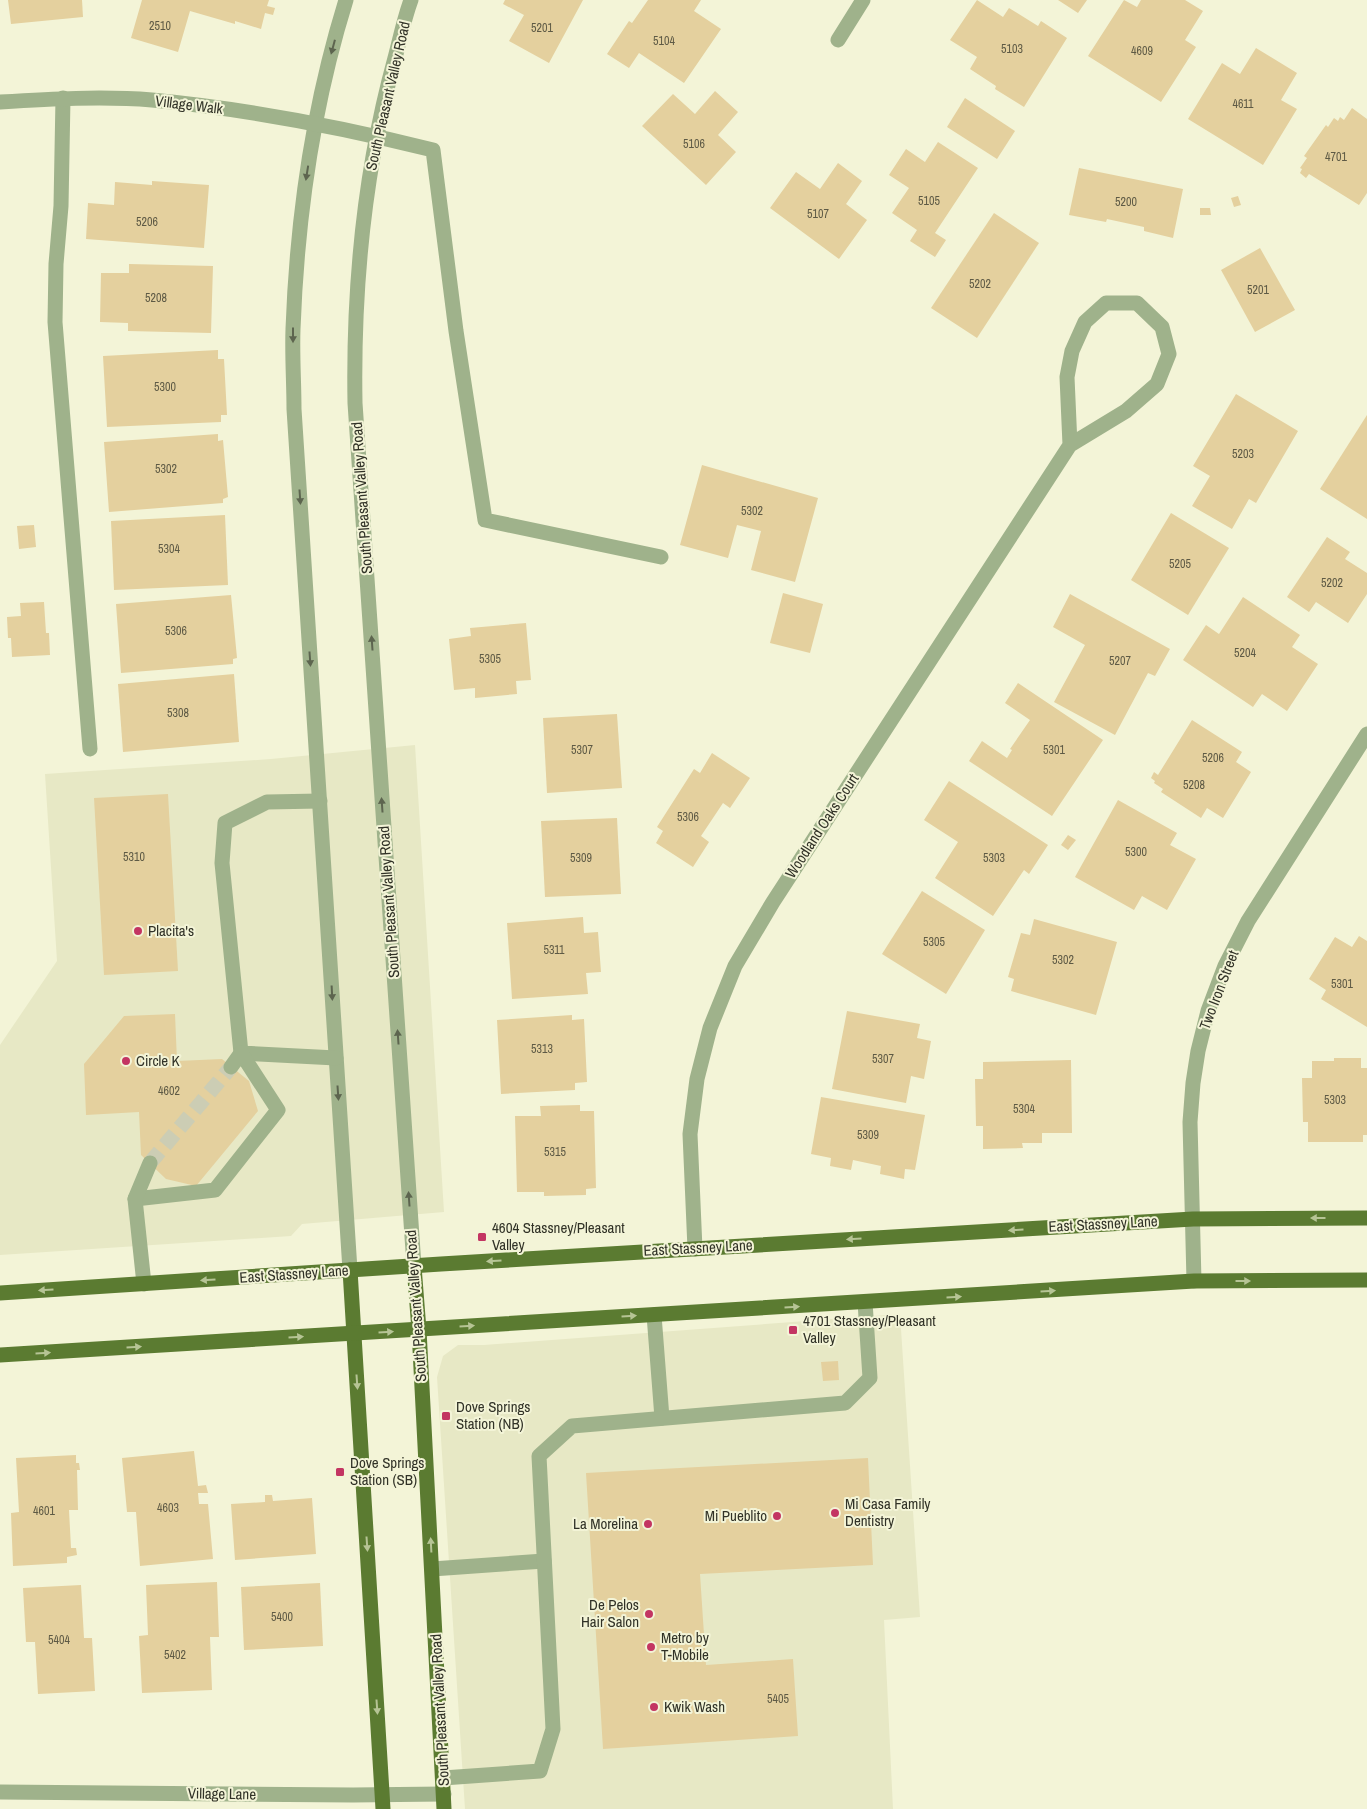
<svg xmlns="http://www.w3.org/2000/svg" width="1367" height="1809" viewBox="0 0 1367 1809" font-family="'Archivo Narrow',sans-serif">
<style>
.built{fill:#e7e8c5}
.building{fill:#e4d09e}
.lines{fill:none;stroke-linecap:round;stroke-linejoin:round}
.minor-tunnel{stroke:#cccdb4;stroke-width:15;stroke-dasharray:15 8;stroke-linecap:butt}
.minor{stroke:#9fb28b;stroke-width:15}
.major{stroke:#5b7b31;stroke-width:15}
.oneway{fill:#5d654f}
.oneway2{fill:#b6c495}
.poi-dot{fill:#c33562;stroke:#f3f4d7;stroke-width:2}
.labels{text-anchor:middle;stroke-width:4;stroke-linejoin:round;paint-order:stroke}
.number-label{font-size:12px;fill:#5e5a45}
.street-label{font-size:15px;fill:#313227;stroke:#f3f4d7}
.poi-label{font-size:15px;fill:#313227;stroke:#f3f4d7;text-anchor:start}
</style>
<rect width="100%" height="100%" fill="#f3f4d7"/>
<g class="built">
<polygon points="415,745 444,1212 302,1224 291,1236 0,1255 0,1045 57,961 45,774 271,759"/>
<polygon points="900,1314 920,1617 884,1620 893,1809 465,1809 437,1377 443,1356 458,1345 484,1345"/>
</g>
<g class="building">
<polygon points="8,0 82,0 83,17 11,24"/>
<polygon points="142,0 269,0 267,6 275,8 273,15 265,13 261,29 235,21 235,24 190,11 178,52 131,38"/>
<polygon points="505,0 583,0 549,63 509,41 524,15 503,4"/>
<polygon points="648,0 701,0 694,11 721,29 684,83 639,53 629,68 607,54 629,21 632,23"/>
<polygon points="977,0 1003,17 1009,8 1038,26 1041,21 1067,38 1024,107 995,89 996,86 970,69 977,57 950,40"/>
<polygon points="1058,0 1087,0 1078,13"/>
<polygon points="1124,0 1137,7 1141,0 1185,0 1203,11 1185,40 1196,47 1161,102 1088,56"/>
<polygon points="1256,48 1297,73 1281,100 1297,109 1263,165 1188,119 1222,63 1240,74"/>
<polygon points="715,91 738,112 718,135 736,152 706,185 642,126 673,94 695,114"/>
<polygon points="965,98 1015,131 997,159 947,127"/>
<polygon points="1352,108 1367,119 1367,193 1359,205 1309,174 1306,178 1300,173 1302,169 1300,168 1307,158 1304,156 1326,125 1328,127 1334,118 1338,121 1340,117 1344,120"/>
<polygon points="938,142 978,168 935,233 946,240 935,257 910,241 917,230 892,213 909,188 889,175 906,149 925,162"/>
<polygon points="838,163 862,181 846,204 867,220 839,259 770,208 796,172 820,189"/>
<polygon points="1079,168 1183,189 1173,238 1144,231 1144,227 1107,219 1106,222 1069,215"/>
<polygon points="152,181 209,185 204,248 86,239 88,203 114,205 115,182 152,185"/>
<polygon points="1238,196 1241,205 1234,207 1231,198"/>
<polygon points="1200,208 1210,208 1211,215 1200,215"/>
<polygon points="994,213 1039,243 977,338 931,308"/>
<polygon points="1260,248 1295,310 1255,332 1221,270"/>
<polygon points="129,264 213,266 211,333 128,331 128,323 100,322 101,273 129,273"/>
<polygon points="218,350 218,359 224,359 227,415 221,415 221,422 107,427 103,356"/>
<polygon points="1236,394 1298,431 1256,503 1249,499 1232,529 1192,506 1210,476 1193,466"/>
<polygon points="1367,415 1367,519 1320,489"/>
<polygon points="218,434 218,441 223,440 228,497 223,499 223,503 109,512 104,442"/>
<polygon points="702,465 818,498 795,582 751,570 761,531 737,525 728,558 680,545"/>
<polygon points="1171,513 1229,548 1188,615 1131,580"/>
<polygon points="225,515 228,585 114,590 111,521"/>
<polygon points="34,525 36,547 19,549 17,526"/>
<polygon points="1327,537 1350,552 1345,559 1367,573 1367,594 1348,623 1316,602 1309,612 1287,597"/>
<polygon points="783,593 823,604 810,653 770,643"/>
<polygon points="1070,594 1170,649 1155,676 1148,673 1115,735 1054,702 1085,645 1053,627"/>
<polygon points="231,595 237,658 233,659 233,664 121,673 116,604"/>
<polygon points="1243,597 1300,635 1292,647 1318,664 1287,711 1262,694 1253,707 1183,660 1206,625 1219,634"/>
<polygon points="44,602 46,633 49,633 50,655 12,657 11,638 8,638 7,617 21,616 20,603"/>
<polygon points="526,623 531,680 516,681 517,694 475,698 475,688 454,690 449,639 471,636 470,628"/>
<polygon points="234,674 239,742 123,752 118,684"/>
<polygon points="1018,683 1103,740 1052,816 969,761 982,741 1007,758 1012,750 1010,749 1030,720 1005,703"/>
<polygon points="617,714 622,788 547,793 543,718"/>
<polygon points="1192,720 1242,752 1236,762 1251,772 1223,818 1207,808 1201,818 1161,792 1163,789 1154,783 1155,781 1151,778 1154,772 1158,775"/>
<polygon points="712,753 750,778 730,808 723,803 701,836 709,842 693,867 656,843 663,831 657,827 694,769 700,773"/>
<polygon points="949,781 1048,845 1029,874 1024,870 993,916 935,878 958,842 924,820"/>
<polygon points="168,794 178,971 104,975 94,798"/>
<polygon points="1118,800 1177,833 1170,845 1196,859 1167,910 1142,896 1134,910 1075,877"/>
<polygon points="617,818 621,894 545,897 541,821"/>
<polygon points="1068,835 1076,840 1068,850 1061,845"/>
<polygon points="922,891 985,930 946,994 882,954"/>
<polygon points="583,917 584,933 598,932 601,972 586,973 588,994 512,999 507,923"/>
<polygon points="1034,919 1117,942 1096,1015 1011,991 1014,979 1008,977 1021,933 1030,935"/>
<polygon points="1359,936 1367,941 1367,1027 1321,999 1326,990 1309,979 1335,937 1352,947"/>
<polygon points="847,1011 920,1024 917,1038 931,1041 924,1079 911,1076 906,1103 832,1089"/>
<polygon points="175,1014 177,1061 222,1059 249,1081 258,1111 196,1186 166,1179 141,1155 139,1112 86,1115 84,1064 124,1016"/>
<polygon points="572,1015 572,1020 584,1019 587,1082 575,1083 575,1090 501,1094 497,1020"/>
<polygon points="1334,1058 1361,1058 1361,1068 1367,1068 1367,1135 1363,1135 1363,1142 1308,1142 1308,1122 1303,1122 1302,1078 1312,1078 1312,1061 1334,1061"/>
<polygon points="1071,1060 1072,1133 1042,1133 1042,1143 1022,1143 1023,1148 983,1149 983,1126 976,1126 975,1079 983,1079 983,1062"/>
<polygon points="821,1097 925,1115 915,1170 905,1169 904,1179 880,1174 881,1166 853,1160 851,1170 830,1166 831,1158 811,1154"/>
<polygon points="580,1105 580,1111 594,1111 596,1188 586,1189 586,1195 544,1196 544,1192 517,1192 515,1116 541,1116 540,1106"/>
<polygon points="838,1361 839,1380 823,1381 821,1362"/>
<polygon points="194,1451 198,1486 206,1485 208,1493 198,1493 199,1504 208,1504 213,1559 140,1566 136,1512 127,1512 122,1458"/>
<polygon points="76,1455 76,1463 79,1463 80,1470 77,1470 78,1510 69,1510 71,1548 76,1548 77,1555 67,1557 67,1563 13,1566 11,1513 19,1512 16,1458"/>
<polygon points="868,1458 873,1565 700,1574 706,1665 793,1659 798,1736 603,1749 586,1473"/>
<polygon points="265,1495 272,1495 273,1501 312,1498 316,1554 235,1560 231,1504 265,1502"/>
<polygon points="217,1582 219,1637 210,1637 212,1690 142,1693 139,1636 148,1635 146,1585"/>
<polygon points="320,1583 323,1646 244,1650 241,1587"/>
<polygon points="81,1585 84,1638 92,1638 95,1691 38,1694 35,1642 26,1642 23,1588"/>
</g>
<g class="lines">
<polyline class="minor-tunnel" points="150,1163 231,1067"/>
<g class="minor">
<path d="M346 0C313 106 297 218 293 329 292 356 294 382 294 409L350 1270"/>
<path d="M411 0C404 19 400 39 395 58 364 171 353 286 355 403L414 1266"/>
<polyline points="838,40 863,0"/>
<polyline points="63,98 61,206 56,264 55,322 90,749"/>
<path d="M0 102C50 99 102 96 152 100 247 109 341 127 433 150L456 331 485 520 661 557"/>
<polyline points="320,801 267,802 225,823 222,863 241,1053 336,1058"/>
<polyline points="135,1199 215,1190 278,1110 241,1053 231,1067"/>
<polyline points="695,1249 690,1134 697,1079 710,1028 735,966 773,902 1070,445 1126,411 1157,384 1169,354 1162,327 1137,303 1106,303 1085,322 1072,351 1067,377 1070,445"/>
<polyline points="1194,1281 1190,1122 1193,1083 1198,1051 1208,1011 1225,966 1248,921 1367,734"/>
<polyline points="144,1284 135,1199 150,1163"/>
<polyline points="654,1315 662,1418"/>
<polyline points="432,1569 544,1561"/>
<polyline points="443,1778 540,1771 553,1729 539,1456 572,1426 845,1403 870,1378 865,1302"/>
<polyline points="0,1792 353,1795 444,1794"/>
</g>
<g class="major">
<polyline points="414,1266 419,1330 444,1809"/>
<polyline points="350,1270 383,1809"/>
<polyline points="0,1293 441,1264 1193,1219 1367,1218"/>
<polyline points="0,1355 1194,1281 1367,1280"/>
</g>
</g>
<defs><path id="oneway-solid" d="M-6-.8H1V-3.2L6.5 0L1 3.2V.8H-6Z" transform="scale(1.25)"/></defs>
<g class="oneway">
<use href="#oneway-solid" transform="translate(333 47) rotate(105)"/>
<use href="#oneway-solid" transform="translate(307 173) rotate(99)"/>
<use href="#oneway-solid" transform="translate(293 335) rotate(90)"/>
<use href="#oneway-solid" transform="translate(300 497) rotate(86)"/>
<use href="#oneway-solid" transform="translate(372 643) rotate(-94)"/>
<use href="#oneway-solid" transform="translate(310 659) rotate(86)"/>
<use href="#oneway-solid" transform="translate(382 805) rotate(-94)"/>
<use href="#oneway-solid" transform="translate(332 993) rotate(87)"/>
<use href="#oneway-solid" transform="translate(398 1037) rotate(-94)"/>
<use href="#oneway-solid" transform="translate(338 1093) rotate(86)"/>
<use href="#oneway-solid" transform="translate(409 1199) rotate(-94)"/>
</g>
<g class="oneway2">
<use href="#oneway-solid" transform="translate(1318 1218) rotate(180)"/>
<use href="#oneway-solid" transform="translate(1016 1230) rotate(177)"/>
<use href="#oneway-solid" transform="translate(854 1239) rotate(177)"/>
<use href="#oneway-solid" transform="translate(494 1261) rotate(176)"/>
<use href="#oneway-solid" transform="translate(208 1280) rotate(176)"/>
<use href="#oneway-solid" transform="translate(1243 1281)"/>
<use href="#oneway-solid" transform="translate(46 1290) rotate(176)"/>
<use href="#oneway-solid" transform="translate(1048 1291) rotate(-4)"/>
<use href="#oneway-solid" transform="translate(954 1297) rotate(-3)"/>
<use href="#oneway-solid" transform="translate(792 1307) rotate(-4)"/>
<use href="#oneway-solid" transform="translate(629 1316) rotate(-4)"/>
<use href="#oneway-solid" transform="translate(467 1326) rotate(-4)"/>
<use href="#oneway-solid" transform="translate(386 1332) rotate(-4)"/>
<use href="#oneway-solid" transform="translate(296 1337) rotate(-4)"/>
<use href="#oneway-solid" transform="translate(134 1347) rotate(-4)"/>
<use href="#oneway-solid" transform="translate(43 1353) rotate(-3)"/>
<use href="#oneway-solid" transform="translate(357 1382) rotate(86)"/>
<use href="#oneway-solid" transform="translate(367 1544) rotate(86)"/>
<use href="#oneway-solid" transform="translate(431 1545) rotate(-93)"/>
<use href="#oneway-solid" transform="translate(377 1707) rotate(86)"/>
</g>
<g class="poi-dot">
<circle cx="138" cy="931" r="5"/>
<circle cx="126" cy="1061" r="5"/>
<rect x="477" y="1232" width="10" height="10" rx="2.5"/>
<rect x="788" y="1325" width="10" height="10" rx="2.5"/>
<rect x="441" y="1411" width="10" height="10" rx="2.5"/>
<rect x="335" y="1467" width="10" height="10" rx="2.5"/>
<circle cx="835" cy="1513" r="5"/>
<circle cx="777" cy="1516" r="5"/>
<circle cx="648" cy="1524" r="5"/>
<circle cx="649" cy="1614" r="5"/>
<circle cx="651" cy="1647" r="5"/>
<circle cx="654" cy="1707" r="5"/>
</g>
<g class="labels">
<g class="number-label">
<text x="160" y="30">2510</text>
<text x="542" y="32">5201</text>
<text x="664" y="45">5104</text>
<text x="1012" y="53">5103</text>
<text x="1142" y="55">4609</text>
<text x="1243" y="108">4611</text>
<text x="694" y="148">5106</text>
<text x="1336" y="161">4701</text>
<text x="929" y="205">5105</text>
<text x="1126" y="206">5200</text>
<text x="818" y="218">5107</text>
<text x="147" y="226">5206</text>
<text x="980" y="288">5202</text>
<text x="1258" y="294">5201</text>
<text x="156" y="302">5208</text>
<text x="165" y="391">5300</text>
<text x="1243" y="458">5203</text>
<text x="166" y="473">5302</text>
<text x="752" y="515">5302</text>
<text x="169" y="553">5304</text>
<text x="1180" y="568">5205</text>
<text x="1332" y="587">5202</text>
<text x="176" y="635">5306</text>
<text x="1245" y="657">5204</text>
<text x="490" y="663">5305</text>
<text x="1120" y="665">5207</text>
<text x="178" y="717">5308</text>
<text x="582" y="754">5307</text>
<text x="1054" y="754">5301</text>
<text x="1213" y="762">5206</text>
<text x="1194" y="789">5208</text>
<text x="688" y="821">5306</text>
<text x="1136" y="856">5300</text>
<text x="134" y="861">5310</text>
<text x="581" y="862">5309</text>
<text x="994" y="862">5303</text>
<text x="934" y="946">5305</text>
<text x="554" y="954">5311</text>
<text x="1063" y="964">5302</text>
<text x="1342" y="988">5301</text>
<text x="542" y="1053">5313</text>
<text x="883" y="1063">5307</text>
<text x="169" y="1095">4602</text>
<text x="1335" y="1104">5303</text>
<text x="1024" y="1113">5304</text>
<text x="868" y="1139">5309</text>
<text x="555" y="1156">5315</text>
<text x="168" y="1512">4603</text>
<text x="44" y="1515">4601</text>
<text x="282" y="1621">5400</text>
<text x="59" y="1644">5404</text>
<text x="175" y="1659">5402</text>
<text x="778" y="1703">5405</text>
</g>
<g class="street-label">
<text transform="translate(388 96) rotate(-77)" y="5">South Pleasant Valley Road</text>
<text transform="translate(189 105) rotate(7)" y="5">Village Walk</text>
<text transform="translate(362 498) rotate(-94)" y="5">South Pleasant Valley Road</text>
<text transform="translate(822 826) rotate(-57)" y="5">Woodland Oaks Court</text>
<text transform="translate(389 902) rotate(-94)" y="5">South Pleasant Valley Road</text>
<text transform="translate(1219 990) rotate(-69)" y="5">Two Iron Street</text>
<text transform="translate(1103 1224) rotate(-3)" y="5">East Stassney Lane</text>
<text transform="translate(698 1248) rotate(-3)" y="5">East Stassney Lane</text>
<text transform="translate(294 1274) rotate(-4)" y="5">East Stassney Lane</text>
<text transform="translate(416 1306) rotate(-94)" y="5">South Pleasant Valley Road</text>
<text transform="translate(440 1710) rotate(-93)" y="5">South Pleasant Valley Road</text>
<text transform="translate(222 1794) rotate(1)" y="5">Village Lane</text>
</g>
<g class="poi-label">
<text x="148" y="936">Placita's</text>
<text x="136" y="1066">Circle K</text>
<text x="492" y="1233">4604 Stassney/Pleasant<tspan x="492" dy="17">Valley</tspan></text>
<text x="803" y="1326">4701 Stassney/Pleasant<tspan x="803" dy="17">Valley</tspan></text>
<text x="456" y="1412">Dove Springs<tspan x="456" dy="17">Station (NB)</tspan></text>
<text x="350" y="1468">Dove Springs<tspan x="350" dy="17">Station (SB)</tspan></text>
<text x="845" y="1509">Mi Casa Family<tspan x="845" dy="17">Dentistry</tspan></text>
<text x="767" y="1521" text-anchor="end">Mi Pueblito</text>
<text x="638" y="1529" text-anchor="end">La Morelina</text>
<text x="639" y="1610" text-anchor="end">De Pelos<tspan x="639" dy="17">Hair Salon</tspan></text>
<text x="661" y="1643">Metro by<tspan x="661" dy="17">T-Mobile</tspan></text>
<text x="664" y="1712">Kwik Wash</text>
</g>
</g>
</svg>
